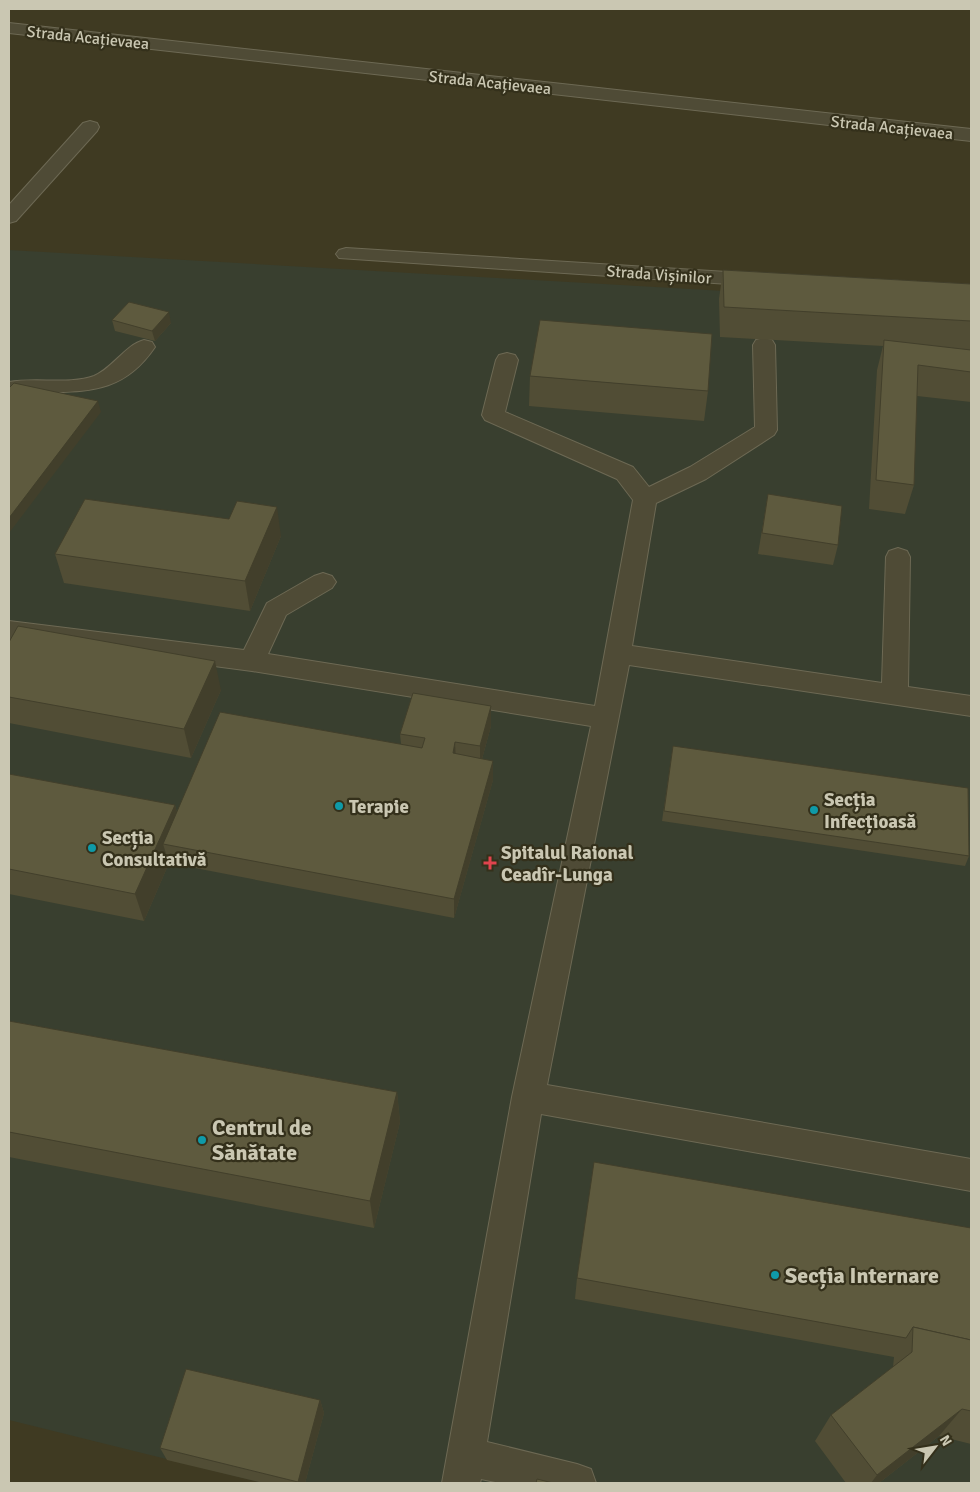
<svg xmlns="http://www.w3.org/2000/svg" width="980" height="1492" viewBox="0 0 980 1492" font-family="Signika,sans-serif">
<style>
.medical{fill:#393f2f}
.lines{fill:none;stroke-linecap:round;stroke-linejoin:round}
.minor-casing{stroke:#6d6954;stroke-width:2}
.minor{fill:#4f4b36;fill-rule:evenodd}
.wall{fill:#514d35}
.shaded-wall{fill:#423f2b}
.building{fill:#5e5a3e;stroke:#423f2b}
.culture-dot{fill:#0f9aa8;stroke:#34301b;stroke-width:2}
.health-dot{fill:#e0444e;stroke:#34301b;stroke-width:2}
.labels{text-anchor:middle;stroke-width:4.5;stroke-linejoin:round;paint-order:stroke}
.far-street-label{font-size:16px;fill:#cac7b2;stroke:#34301b}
.poi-label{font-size:19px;font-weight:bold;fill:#cac7b2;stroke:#34301b;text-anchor:start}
.near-poi-label{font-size:22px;font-weight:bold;fill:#cac7b2;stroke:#34301b;text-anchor:start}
</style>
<rect width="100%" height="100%" fill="#3f3a22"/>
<polygon class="medical" points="9,250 971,305 971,1483 263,1483 9,1420"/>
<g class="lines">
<g class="minor-casing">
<g id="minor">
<polygon points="9,23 971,129 971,141 9,33"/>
<polygon points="90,121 97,123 99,127 97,131 16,221 9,223 9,205 83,123"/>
<polygon points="346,248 759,274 766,276 769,280 766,284 759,286 339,258 336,254 339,250"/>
<polygon points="764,338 772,340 775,345 777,430 774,435 706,479 656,503 632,646 882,683 886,557 889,551 898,548 907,551 910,557 908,687 971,696 971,716 629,665 547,1085 971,1159 971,1191 541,1114 487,1442 577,1464 591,1469 596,1483 500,1483 481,1479 480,1483 442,1483 512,1097 591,726 252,671 9,639 9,621 244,650 267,603 314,576 323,573 332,576 336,582 332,588 286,615 268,654 595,706 633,500 617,479 485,420 482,415 496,360 499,355 507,353 515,355 518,360 505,412 633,467 649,487 690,467 755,427 753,345 756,340"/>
<path d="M144 340 152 342 155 347C115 406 67 386 9 396V382C35 377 70 385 94 376 113 368 125 345 144 340Z"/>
</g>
</g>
<use href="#minor" class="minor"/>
</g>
<g class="wall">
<polygon points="723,270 971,284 971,402 917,396 914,485 905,514 869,509 877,370 883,346 720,337 719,299"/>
<polygon points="112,320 171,323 155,341 115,331"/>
<polygon points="530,376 708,391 704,421 529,406"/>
<polygon points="768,494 838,545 833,565 758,554"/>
<polygon points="281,536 250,611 64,583 55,554"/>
<polygon points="9,642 221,690 191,758 9,723"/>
<polygon points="491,706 491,726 482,759 493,780 454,918 169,863 144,921 9,894 9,774 175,805 177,813 401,744 400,734"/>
<polygon points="673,746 969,856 965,866 662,821"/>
<polygon points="9,1021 397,1092 400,1122 374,1228 9,1157"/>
<polygon points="971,1228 971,1444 939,1436 879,1483 846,1483 815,1441 831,1415 893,1367 894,1357 575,1299 577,1278"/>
<polygon points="320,1400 324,1413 305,1483 263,1483 167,1460 160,1448"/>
</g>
<g class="shaded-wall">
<polygon points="169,312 171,323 155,341 152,331"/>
<polygon points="98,401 101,412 9,533 9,518"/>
<polygon points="277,507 281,536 250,611 245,581"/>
<polygon points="215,661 221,690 191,758 184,729"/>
<polygon points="491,706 491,726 480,766 480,746"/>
<polygon points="455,742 456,762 453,753"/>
<polygon points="493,761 493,780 454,918 454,899"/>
<polygon points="175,805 182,832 163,844 169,863 144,921 135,894"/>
<polygon points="397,1092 400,1122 374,1228 370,1201"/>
<polygon points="320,1400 324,1413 305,1483 298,1483 298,1482"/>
<polygon points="962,1409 939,1436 879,1483 871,1483 877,1475"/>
</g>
<g class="building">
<polygon points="723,270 971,284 971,321 724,307"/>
<polygon points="129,302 169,312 152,331 112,320"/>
<polygon points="540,320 712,334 708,391 530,376"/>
<polygon points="884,340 971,350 971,372 918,365 914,485 876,480"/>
<polygon points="14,383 98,401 9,518 9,388"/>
<polygon points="768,494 842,506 838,545 762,533"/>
<polygon points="85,499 229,519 237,501 277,507 245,581 55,554"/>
<polygon points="18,626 215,661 184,729 9,697 9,642"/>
<polygon points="413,693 491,706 480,746 455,742 453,753 493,761 454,899 163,844 220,712 422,748 425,738 400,734"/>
<polygon points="673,746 968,788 969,856 664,811"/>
<polygon points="9,774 175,805 135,894 9,869"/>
<polygon points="9,1021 397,1092 370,1201 9,1132"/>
<polygon points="594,1162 971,1228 971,1340 913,1327 906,1338 577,1278"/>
<polygon points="913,1327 971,1340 971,1411 962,1409 877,1475 831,1415 912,1352"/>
<polygon points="186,1369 320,1400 298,1482 160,1448"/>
<polygon points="537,1479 553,1483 536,1483"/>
</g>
<g class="culture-dot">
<circle cx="339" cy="806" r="5"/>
<circle cx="814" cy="810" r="5"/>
<circle cx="92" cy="848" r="5"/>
<circle cx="202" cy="1140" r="5"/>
<circle cx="775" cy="1275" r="5"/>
</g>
<path class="health-dot" d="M487.5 855.5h5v5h5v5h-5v5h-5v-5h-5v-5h5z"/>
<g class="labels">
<g class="far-street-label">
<text transform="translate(88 37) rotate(6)" y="6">Strada Acațievaea</text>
<text transform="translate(490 82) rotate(6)" y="6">Strada Acațievaea</text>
<text transform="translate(892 127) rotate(6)" y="6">Strada Acațievaea</text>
<text transform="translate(659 274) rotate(4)" y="6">Strada Vișinilor</text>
</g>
<g class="poi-label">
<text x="824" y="806">Secția<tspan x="824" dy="22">Infecțioasă</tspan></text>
<text x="349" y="813">Terapie</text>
<text x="102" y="844">Secția<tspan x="102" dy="22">Consultativă</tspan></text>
<text x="501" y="859">Spitalul Raional<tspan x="501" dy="22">Ceadîr-Lunga</tspan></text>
</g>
<g class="near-poi-label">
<text x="212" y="1135">Centrul de<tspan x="212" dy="25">Sănătate</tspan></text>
<text x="785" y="1283">Secția Internare</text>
</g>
</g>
<rect width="980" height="1492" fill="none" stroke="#cac7b2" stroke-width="20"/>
<g transform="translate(935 1447) rotate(59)" stroke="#34301b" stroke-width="4" paint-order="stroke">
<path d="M0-4L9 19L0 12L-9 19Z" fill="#cac7b2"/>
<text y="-8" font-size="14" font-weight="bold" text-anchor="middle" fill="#cac7b2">N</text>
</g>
</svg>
